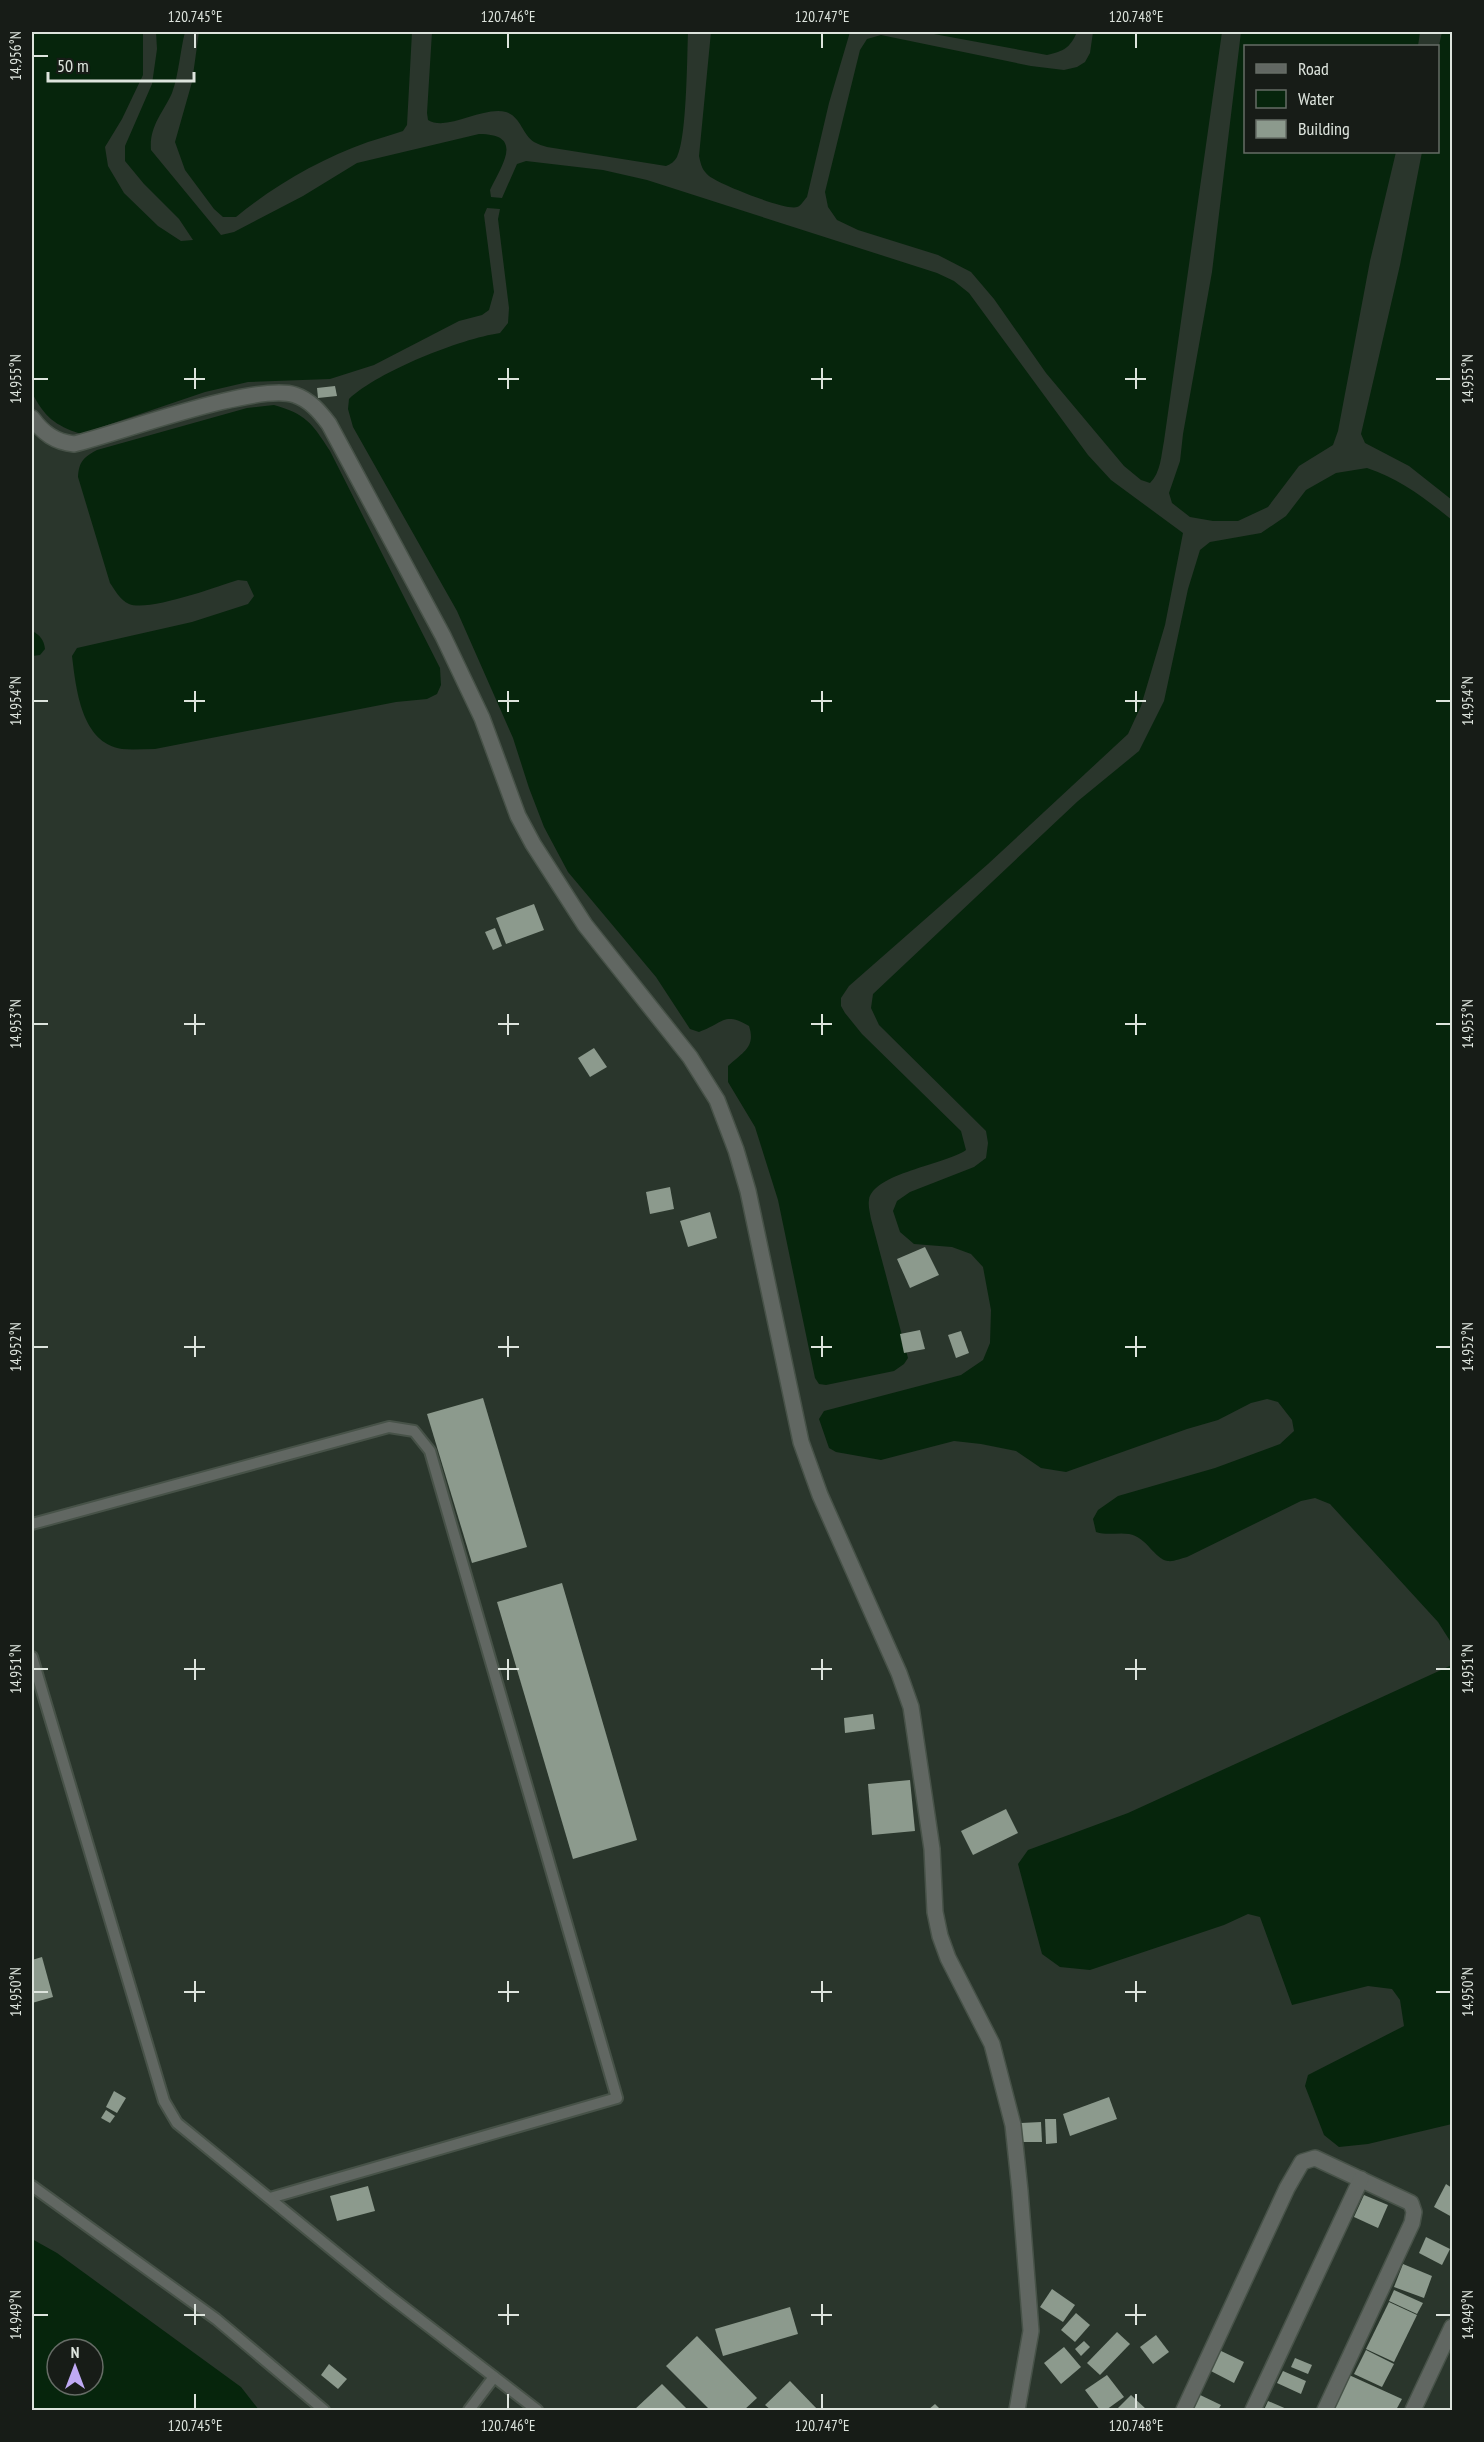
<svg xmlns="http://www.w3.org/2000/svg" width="1484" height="2442" viewBox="0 0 1484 2442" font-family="'PT Sans Narrow',sans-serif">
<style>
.water{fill:#06250c;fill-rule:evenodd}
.building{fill:#8c9a8d}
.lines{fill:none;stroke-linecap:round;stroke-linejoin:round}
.service-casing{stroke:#475248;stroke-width:14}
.minor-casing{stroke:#475248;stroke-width:18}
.service{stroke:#616762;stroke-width:10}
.minor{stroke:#616762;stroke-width:15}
.ticks{fill:none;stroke:#dde4dd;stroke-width:2}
.neatline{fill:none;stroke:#dde4dd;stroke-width:2}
.ticks-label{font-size:15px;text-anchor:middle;fill:#dde4dd}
</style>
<rect width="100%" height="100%" fill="#2a362c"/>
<g class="water">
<path d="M32 32H143V75L122 119 105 147 108 166 124 193 158 226 181 241 193 240 179 219 144 184 125 161V146L152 84 157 49 156 32H185C180 51 179 74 172 93 163 113 149 126 151 150L221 235 234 232 303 196 357 163 479 134C525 134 502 165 490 190L491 197 502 198 517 164 526 161 603 170 647 180 937 273 954 281 969 293 1088 455 1111 480 1183 533 1165 625 1141 706 1128 734 988 864 849 986 841 998V1006L845 1013 862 1034 961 1131 966 1150C945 1165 873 1173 869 1200 868 1206 870 1213 871 1219L908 1358 904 1364 894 1371 826 1385 819 1384 815 1378 778 1200 755 1127 728 1082V1066C743 1052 756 1047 749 1026 723 1011 723 1024 699 1032L690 1029 656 977 568 872 544 827 529 788 513 738 457 611 353 427 348 409 349 399C379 371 460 339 500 333L508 323 509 308 498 219 500 209 487 208 484 215 494 292 489 310 482 315 459 321 374 365 330 379 248 382 205 392 81 434C54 425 45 417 32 393Z"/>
<path d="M199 32H412L407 125 403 131C392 135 380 138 368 142 320 159 275 185 236 217H223L214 209 185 170 175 142 192 82Z"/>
<path d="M432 32H688C687 57 687 138 677 157 674 162 671 164 666 166L547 147C543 146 538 144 534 142 522 134 521 117 506 112 482 106 447 132 428 120L427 113Z"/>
<path d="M711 32H850L829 103 807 197C804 200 801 206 797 207 786 211 719 184 709 176 702 170 701 165 699 156Z"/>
<path d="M923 32H1077C1070 48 1064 51 1047 55Z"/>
<path d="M1093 32H1222L1164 441C1161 456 1161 472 1150 483L1141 480 1124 466 1046 373 994 299 971 272 938 255 858 230 837 220 828 207 825 192 860 50 867 39 881 35 1031 66 1064 70 1077 67 1085 62 1090 53Z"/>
<polygon points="1241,32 1420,32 1418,46 1246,46 1246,152 1396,152 1370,261 1338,431 1333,445 1299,466 1268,507 1238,521 1213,521 1190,517 1172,503 1169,493 1180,461 1183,434 1212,272"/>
<polygon points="1442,32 1452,32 1452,500 1409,466 1365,443 1361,434 1400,265 1422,152 1438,152 1438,50"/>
<path d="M274 405C306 414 312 423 330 451L440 668 441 685 437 694 427 699 396 702 155 749C144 749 132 750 122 749 81 743 76 688 72 656L77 648 192 622 248 604 254 596 247 581 238 580C216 587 148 612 129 604 120 600 115 590 110 583L78 477C79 461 84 457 97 450L247 408Z"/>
<path d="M1367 468C1400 479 1426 499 1452 520V1644L1438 1622 1330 1504 1315 1498 1301 1501 1187 1557C1182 1558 1173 1562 1168 1561 1154 1559 1147 1537 1129 1534 1117 1532 1109 1536 1096 1532L1093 1519 1098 1510 1118 1496 1215 1468 1280 1444 1294 1431 1292 1420 1278 1402 1267 1399 1251 1403 1218 1420 1187 1429 1066 1472 1041 1468 1016 1451 981 1444 954 1441 881 1460 836 1452 829 1448 819 1419 824 1411 961 1375 983 1360 990 1343 991 1310 983 1267 971 1254 952 1247 914 1244 900 1232 893 1211 897 1201 910 1192 974 1167 986 1158 988 1143 986 1131 879 1025 871 1008 873 994 1078 801 1139 751 1164 701 1188 589 1200 550 1210 542 1261 533 1286 516 1306 490 1336 473Z"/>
<path d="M32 631C40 635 44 640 45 649L40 655 32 656Z"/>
<polygon points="1452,1665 1452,2124 1368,2144 1339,2147 1324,2135 1305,2086 1308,2075 1404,2026 1400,2000 1392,1989 1368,1986 1292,2005 1260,1917 1248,1914 1224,1925 1090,1970 1060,1967 1042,1954 1018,1864 1028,1850 1128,1813"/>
<path d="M32 2239 57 2253 241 2387 259 2410H32ZM57 2349H93V2385H57Z"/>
</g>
<g class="building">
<polygon points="335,386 337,396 318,398 317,388"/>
<polygon points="534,904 544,930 506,944 496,918"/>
<polygon points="495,928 502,946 493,950 485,932"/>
<polygon points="594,1048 607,1067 590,1077 578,1058"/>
<polygon points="670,1187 674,1209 650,1214 646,1192"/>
<polygon points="710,1212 717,1238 688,1247 680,1221"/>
<polygon points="925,1247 939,1275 910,1288 897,1259"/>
<polygon points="920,1330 925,1349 904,1353 900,1334"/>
<polygon points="961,1331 969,1353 956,1358 948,1335"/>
<polygon points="483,1398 527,1547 472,1563 427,1414"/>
<polygon points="562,1583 637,1840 573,1859 497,1602"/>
<polygon points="873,1714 875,1729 845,1733 844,1718"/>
<polygon points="910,1780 915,1831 872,1835 868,1784"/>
<polygon points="1006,1809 1018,1833 973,1855 961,1831"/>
<polygon points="42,1957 53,1997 32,2003 32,1960"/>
<polygon points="114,2091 126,2098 117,2113 106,2107"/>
<polygon points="1109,2097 1117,2119 1070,2136 1063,2114"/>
<polygon points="106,2110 115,2116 110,2123 101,2118"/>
<polygon points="1045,2119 1056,2119 1057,2143 1046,2144"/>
<polygon points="1041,2122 1042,2142 1021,2142 1021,2123"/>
<polygon points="1446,2184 1452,2188 1452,2217 1434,2207"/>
<polygon points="368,2186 375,2211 337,2221 330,2196"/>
<polygon points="1364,2195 1388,2205 1378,2228 1354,2217"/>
<polygon points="1426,2237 1450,2249 1442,2265 1419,2253"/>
<polygon points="1403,2264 1432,2276 1424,2298 1394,2287"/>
<polygon points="1052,2289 1075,2305 1063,2322 1040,2307"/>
<polygon points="1394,2290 1423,2303 1417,2314 1389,2301"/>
<polygon points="1389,2302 1417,2315 1394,2362 1366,2349"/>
<polygon points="790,2307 798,2334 723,2356 715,2329"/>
<polygon points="1076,2313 1090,2325 1075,2342 1061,2330"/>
<polygon points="1117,2332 1130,2344 1100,2375 1087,2363"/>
<polygon points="1156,2335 1169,2352 1153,2364 1140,2347"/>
<polygon points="697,2336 757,2398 744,2410 710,2410 666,2366"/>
<polygon points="1084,2341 1090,2347 1081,2356 1075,2349"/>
<polygon points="1064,2347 1081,2367 1061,2384 1044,2363"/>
<polygon points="1217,2349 1244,2362 1234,2383 1207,2369"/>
<polygon points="1366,2350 1394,2364 1382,2387 1354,2374"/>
<polygon points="1295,2358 1312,2365 1308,2374 1291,2367"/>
<polygon points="329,2364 347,2379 338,2389 321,2375"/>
<polygon points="1283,2371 1306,2381 1301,2394 1277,2383"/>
<polygon points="1107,2375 1124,2397 1106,2410 1100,2410 1085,2390"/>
<polygon points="1349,2375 1402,2399 1396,2410 1332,2410"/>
<polygon points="790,2381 818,2410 771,2410 765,2405"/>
<polygon points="662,2384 688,2410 634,2410"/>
<polygon points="1196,2393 1221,2405 1218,2410 1187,2410"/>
<polygon points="1131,2395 1147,2410 1116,2410"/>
<polygon points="1268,2401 1289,2410 1264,2410"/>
<polygon points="935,2404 941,2410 928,2410"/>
</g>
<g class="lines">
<g class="service-casing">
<g id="service">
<polyline points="32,1524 389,1427 414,1431 430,1451 617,2098 270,2198"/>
<polyline points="32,1657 164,2101 177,2123 384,2292 537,2410"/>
<polyline points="32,2186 216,2319 324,2410"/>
<polyline points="469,2410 494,2377"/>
</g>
</g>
<g class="minor-casing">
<g id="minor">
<path d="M32 418C43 433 55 442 74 444 120 433 257 382 295 395 310 400 320 412 329 424L443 636 482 718 518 816 533 844 585 925 690 1057 717 1100 736 1150 748 1191 801 1442 820 1495 899 1673 911 1707 932 1849 935 1912 940 1936 948 1958 992 2044 1013 2125 1020 2191 1031 2331 1017 2410"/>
<polyline points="1184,2410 1287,2188 1302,2162 1315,2158 1411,2203 1414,2212 1412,2223 1325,2410"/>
<polyline points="1253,2410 1361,2179"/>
<polyline points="1413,2410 1452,2327"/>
</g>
</g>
<use href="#service" class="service"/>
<use href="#minor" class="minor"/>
</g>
<path class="ticks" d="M195 33V48M508 33V48M822 33V48M1136 33V48M33 56H48M195 368V389M508 368V389M822 368V389M1136 368V389M33 379H48M184 379H205M498 379H519M811 379H832M1125 379H1146M1436 379H1451M195 691V712M508 691V712M822 691V712M1136 691V712M33 701H48M184 701H205M498 701H519M811 701H832M1125 701H1146M1436 701H1451M195 1014V1035M508 1014V1035M822 1014V1035M1136 1014V1035M33 1024H48M184 1024H205M498 1024H519M811 1024H832M1125 1024H1146M1436 1024H1451M195 1336V1357M508 1336V1357M822 1336V1357M1136 1336V1357M33 1347H48M184 1347H205M498 1347H519M811 1347H832M1125 1347H1146M1436 1347H1451M195 1659V1680M508 1659V1680M822 1659V1680M1136 1659V1680M33 1669H48M184 1669H205M498 1669H519M811 1669H832M1125 1669H1146M1436 1669H1451M195 1981V2002M508 1981V2002M822 1981V2002M1136 1981V2002M33 1992H48M184 1992H205M498 1992H519M811 1992H832M1125 1992H1146M1436 1992H1451M195 2304V2325M508 2304V2325M822 2304V2325M1136 2304V2325M33 2315H48M184 2315H205M498 2315H519M811 2315H832M1125 2315H1146M1436 2315H1451M195 2394V2409M508 2394V2409M822 2394V2409M1136 2394V2409"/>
<rect width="1484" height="2442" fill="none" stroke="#171c17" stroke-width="66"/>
<rect x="1244" y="45" width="195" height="108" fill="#171c17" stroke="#666c66" stroke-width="1.5"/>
<rect x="1256" y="64" width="30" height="9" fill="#616762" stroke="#666c66" stroke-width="1.5"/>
<text x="1298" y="75" font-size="18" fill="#dde4dd">Road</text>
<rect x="1256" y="90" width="30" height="18" fill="#06250c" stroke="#666c66" stroke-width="1.5"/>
<text x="1298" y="105" font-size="18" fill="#dde4dd">Water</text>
<rect x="1256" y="120" width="30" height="18" fill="#8c9a8d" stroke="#666c66" stroke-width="1.5"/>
<text x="1298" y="135" font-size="18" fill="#dde4dd">Building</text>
<g transform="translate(75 2367)"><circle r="28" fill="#171c17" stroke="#666c66" stroke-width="1.5"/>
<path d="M0-4.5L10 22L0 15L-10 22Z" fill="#bfa9f4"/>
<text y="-9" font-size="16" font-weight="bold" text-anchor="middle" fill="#dde4dd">N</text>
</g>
<path d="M48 72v9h146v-9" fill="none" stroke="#dde4dd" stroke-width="3"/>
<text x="57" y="72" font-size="18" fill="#dde4dd" stroke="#171c17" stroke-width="4.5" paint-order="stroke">50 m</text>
<rect x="33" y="33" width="1418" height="2376" class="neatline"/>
<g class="ticks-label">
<text x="195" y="22">120.745°E</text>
<text x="508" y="22">120.746°E</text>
<text x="822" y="22">120.747°E</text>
<text x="1136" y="22">120.748°E</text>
<text transform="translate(16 56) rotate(-90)" y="5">14.956°N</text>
<text transform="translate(16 379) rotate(-90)" y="5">14.955°N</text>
<text transform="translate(1468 379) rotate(-90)" y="5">14.955°N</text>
<text transform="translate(16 701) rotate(-90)" y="5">14.954°N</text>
<text transform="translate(1468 701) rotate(-90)" y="5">14.954°N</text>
<text transform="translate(16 1024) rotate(-90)" y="5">14.953°N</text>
<text transform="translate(1468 1024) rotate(-90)" y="5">14.953°N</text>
<text transform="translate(16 1347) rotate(-90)" y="5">14.952°N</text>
<text transform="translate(1468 1347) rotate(-90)" y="5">14.952°N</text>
<text transform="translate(16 1669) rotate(-90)" y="5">14.951°N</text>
<text transform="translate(1468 1669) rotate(-90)" y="5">14.951°N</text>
<text transform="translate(16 1992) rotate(-90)" y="5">14.950°N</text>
<text transform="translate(1468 1992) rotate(-90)" y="5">14.950°N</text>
<text transform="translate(16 2315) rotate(-90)" y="5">14.949°N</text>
<text transform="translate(1468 2315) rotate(-90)" y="5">14.949°N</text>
<text x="195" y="2431">120.745°E</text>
<text x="508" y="2431">120.746°E</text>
<text x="822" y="2431">120.747°E</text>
<text x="1136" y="2431">120.748°E</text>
</g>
</svg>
